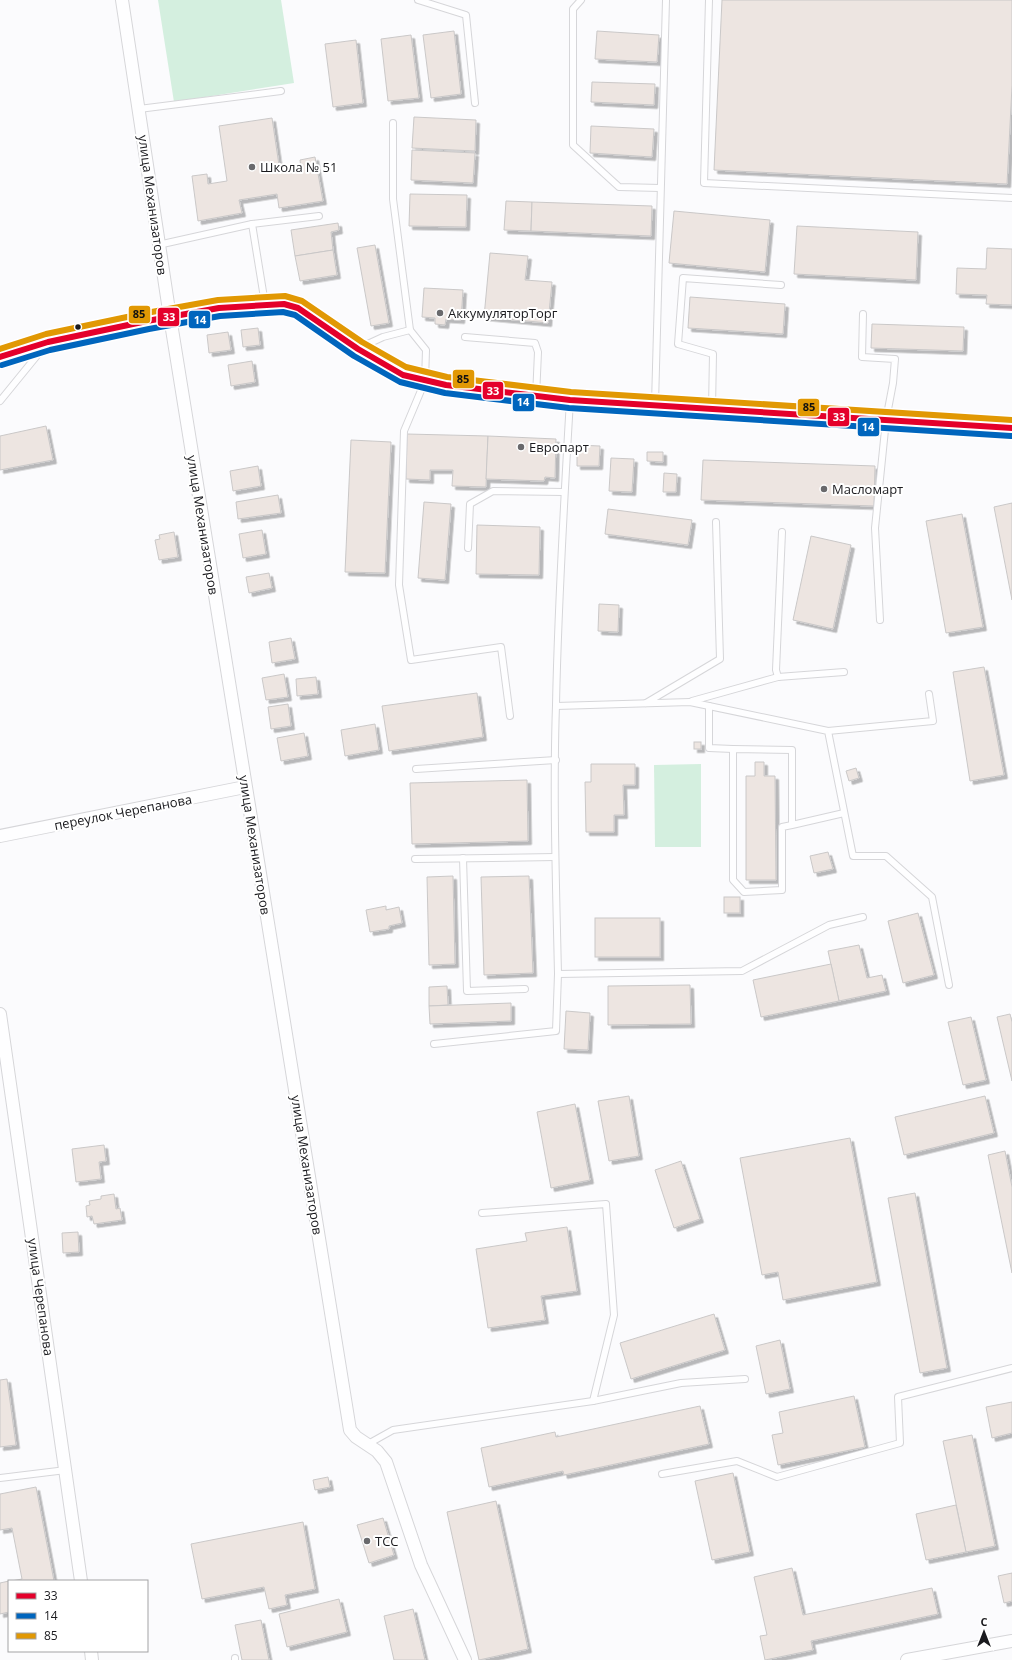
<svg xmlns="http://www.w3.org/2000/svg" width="1012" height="1660" viewBox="0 0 1012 1660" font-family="'Open Sans',sans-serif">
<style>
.green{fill:#d4efdf}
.building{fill:#ede5e1;stroke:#cac8c8;filter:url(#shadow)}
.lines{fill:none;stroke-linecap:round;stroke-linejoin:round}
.service-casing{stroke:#d6d6d9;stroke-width:8}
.minor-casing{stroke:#d6d6d9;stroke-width:14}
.tertiary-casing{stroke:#d6d6d9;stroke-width:17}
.service{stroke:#fefeff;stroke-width:6}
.minor{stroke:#fefeff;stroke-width:12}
.tertiary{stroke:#fefeff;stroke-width:15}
.bus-1-casing{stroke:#fff;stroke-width:9}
.bus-2-casing{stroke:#fff;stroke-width:9}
.bus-3-casing{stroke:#fff;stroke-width:9}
.bus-1{stroke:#e4002b;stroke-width:6}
.bus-2{stroke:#0065bd;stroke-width:6}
.bus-3{stroke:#e19803;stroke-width:6}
.poi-dot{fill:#69696c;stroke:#fff;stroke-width:1.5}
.bus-dot{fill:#1a1a1e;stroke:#fff;stroke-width:1.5}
.labels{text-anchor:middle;stroke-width:4;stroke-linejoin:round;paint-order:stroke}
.poi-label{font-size:13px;fill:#1a1a1e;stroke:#fff;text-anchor:start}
.street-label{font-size:13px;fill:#1a1a1e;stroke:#fff}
.line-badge{stroke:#fff;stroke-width:1.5}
.badge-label{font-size:11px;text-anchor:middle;font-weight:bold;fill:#fff}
.pale-badge-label{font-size:11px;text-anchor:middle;font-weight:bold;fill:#111}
</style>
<defs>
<filter id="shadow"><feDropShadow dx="3.5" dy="3.5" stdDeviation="0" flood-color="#0004"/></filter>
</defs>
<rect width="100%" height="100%" fill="#fbfbfd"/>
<g class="green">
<polygon points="158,0 281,0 294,83 174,102"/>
<polygon points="701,764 701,847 655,847 654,765"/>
</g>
<g class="building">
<polygon points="722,0 1012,0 1012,86 1007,184 714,170"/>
<polygon points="454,31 461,94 431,98 423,35"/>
<polygon points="597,31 659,35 657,62 595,59"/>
<polygon points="411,35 419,98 388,101 381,39"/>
<polygon points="356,40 363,103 333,107 325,44"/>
<polygon points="592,82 655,84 654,105 591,102"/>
<polygon points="414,117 476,120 475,151 412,148"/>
<polygon points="272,118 280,172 301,169 300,160 315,157 323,201 279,208 277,194 239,200 242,213 198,221 192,176 207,174 208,184 227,181 219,126"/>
<polygon points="591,126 654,129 652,157 590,153"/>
<polygon points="412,150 475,153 473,183 411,180"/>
<polygon points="410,194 467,195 466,227 409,226"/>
<polygon points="506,201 532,202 531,231 504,230"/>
<polygon points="532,202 652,206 651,236 531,231"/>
<polygon points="674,211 770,220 765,272 669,263"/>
<polygon points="338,223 339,230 331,232 333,250 295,256 291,230"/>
<polygon points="797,226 918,232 916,280 794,274"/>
<polygon points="375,245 389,323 371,326 357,248"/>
<polygon points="987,248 1012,249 1012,305 986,304 987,295 956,294 957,268 986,269"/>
<polygon points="333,250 337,275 300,281 295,256"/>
<polygon points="490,253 528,256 525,280 552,282 548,323 484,317"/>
<polygon points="424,288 463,290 461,320 446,319 445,325 435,324 435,318 422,317"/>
<polygon points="690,297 785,304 783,334 688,328"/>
<polygon points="872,324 964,327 963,351 871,348"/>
<polygon points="258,328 260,345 243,347 241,330"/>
<polygon points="228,332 231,350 209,353 207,335"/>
<polygon points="252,361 255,382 231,386 228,365"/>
<polygon points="46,426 53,460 0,470 0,436"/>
<polygon points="407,434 488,436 486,487 452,486 453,470 430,470 430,480 406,479"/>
<polygon points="488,436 556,439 555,478 545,477 544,481 486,479"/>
<polygon points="351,440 391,442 385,573 345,572"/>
<polygon points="577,445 600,446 599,466 577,466"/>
<polygon points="647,452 663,452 663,462 647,461"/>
<polygon points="611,458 634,459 632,492 609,491"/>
<polygon points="703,460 875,466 874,506 701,500"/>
<polygon points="258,466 261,486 233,491 230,471"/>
<polygon points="664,473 677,474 676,492 663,492"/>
<polygon points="278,495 281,513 238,519 236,502"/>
<polygon points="424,502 451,504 445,580 418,578"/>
<polygon points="1012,503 1012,600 994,507"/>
<polygon points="608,509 692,520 688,545 605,534"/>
<polygon points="962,514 983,627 946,633 926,521"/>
<polygon points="477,525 540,527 539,575 476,574"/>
<polygon points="262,530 266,554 243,558 239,534"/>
<polygon points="174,532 178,557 159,560 155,540 160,539 159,535"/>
<polygon points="811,536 851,545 833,629 793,620"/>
<polygon points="269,573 272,588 249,593 246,577"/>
<polygon points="599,604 619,605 618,632 598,631"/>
<polygon points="291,638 295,659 272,663 269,642"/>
<polygon points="984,667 1004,775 970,781 953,672"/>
<polygon points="284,674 288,697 266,700 262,678"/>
<polygon points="316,677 318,694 297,696 296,679"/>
<polygon points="477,693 483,737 389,751 382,706"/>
<polygon points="288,704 291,726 271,729 268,707"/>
<polygon points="375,724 379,750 345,756 341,730"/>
<polygon points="304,733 308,756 281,761 277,738"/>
<rect x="694" y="742" width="7" height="7"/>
<polygon points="755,762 764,762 764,776 775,776 776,880 746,880 746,776 755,776"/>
<polygon points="591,764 635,764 635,785 623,785 624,815 614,815 614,832 586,832 585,782 591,782"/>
<polygon points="856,768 859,778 849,781 846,771"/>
<polygon points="527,780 528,841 412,844 410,783"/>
<polygon points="828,852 833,869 814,873 810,856"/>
<polygon points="453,876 455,964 429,965 427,877"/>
<polygon points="529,876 533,973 484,975 481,877"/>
<rect x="724" y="897" width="16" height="16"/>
<polygon points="386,906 386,910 399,907 402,923 389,926 389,929 370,932 366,910"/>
<polygon points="918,913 934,975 903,983 888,921"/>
<rect x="595" y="918" width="65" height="39"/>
<polygon points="859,945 867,978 882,975 886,991 839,1001 828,951"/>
<polygon points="831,964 839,1001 761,1017 753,980"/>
<polygon points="690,985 691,1024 608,1025 608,986"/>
<polygon points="447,986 448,1005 429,1006 429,987"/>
<polygon points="511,1003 511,1021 430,1024 429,1006"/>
<polygon points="566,1011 590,1013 588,1050 564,1049"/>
<polygon points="1010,1014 1012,1022 1012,1081 997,1017"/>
<polygon points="971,1017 986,1080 963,1085 948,1022"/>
<polygon points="629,1096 639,1156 609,1161 598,1101"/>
<polygon points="985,1096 994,1133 904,1155 895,1117"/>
<polygon points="575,1104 590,1180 551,1188 537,1112"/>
<polygon points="850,1138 877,1282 783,1300 778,1272 762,1275 740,1158"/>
<polygon points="104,1145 106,1161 99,1162 101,1179 76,1182 72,1149"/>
<polygon points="1005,1151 1012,1187 1012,1273 988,1155"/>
<polygon points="681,1161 700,1219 674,1228 655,1170"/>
<polygon points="915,1193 947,1368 920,1373 888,1198"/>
<polygon points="114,1194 116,1209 120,1208 122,1220 94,1224 92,1216 87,1217 86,1206 90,1205 89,1201 101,1199 101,1196"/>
<polygon points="567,1227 577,1291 541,1296 545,1320 488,1328 476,1249 527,1241 525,1233"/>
<polygon points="78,1232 79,1252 63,1253 62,1233"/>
<polygon points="714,1314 725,1350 631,1379 620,1343"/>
<polygon points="780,1340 790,1389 766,1394 756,1346"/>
<polygon points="7,1379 16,1445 0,1447 0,1380"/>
<polygon points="854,1396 865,1447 778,1465 772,1435 783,1433 779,1412"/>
<polygon points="1012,1402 1012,1433 992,1438 986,1407"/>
<polygon points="700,1406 709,1444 564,1475 563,1471 489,1487 481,1448 555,1432 556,1437"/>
<polygon points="972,1435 995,1546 966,1552 943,1441"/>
<polygon points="733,1473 750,1552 712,1560 695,1481"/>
<polygon points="328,1477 330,1487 315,1490 313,1480"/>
<polygon points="36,1487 54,1581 11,1581 22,1579 12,1528 0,1530 0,1494"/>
<polygon points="496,1501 528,1649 479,1660 447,1512"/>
<polygon points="956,1505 966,1552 926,1560 916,1514"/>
<polygon points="383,1518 394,1555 369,1563 357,1525"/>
<polygon points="303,1522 315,1589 285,1595 287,1605 269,1609 264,1587 202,1599 191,1544"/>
<polygon points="792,1568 803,1615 932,1588 938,1614 811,1641 813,1650 765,1660 760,1636 767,1635 754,1577"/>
<polygon points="1012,1573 1012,1601 1004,1603 998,1576"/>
<polygon points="9,1581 9,1612 0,1614 0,1583"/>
<polygon points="339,1599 347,1632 287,1647 279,1614"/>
<polygon points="413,1609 425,1660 394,1660 384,1616"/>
<polygon points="261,1620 269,1660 242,1660 235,1625"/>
</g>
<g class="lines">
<g class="service-casing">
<g id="service">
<polyline points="418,0 466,15 475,103"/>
<polyline points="581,0 573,9 573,145 619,187 660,188"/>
<polyline points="709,0 704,183 1012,198"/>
<polyline points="139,109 281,91"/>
<polyline points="393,123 393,199 410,330 426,350 425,381 404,431 399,585 411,660 501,647 510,716"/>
<polyline points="252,224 265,304"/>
<polyline points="158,245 252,224 319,216"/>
<polyline points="863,314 862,357 895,359 893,383 886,420 875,528 880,620"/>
<polyline points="465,337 535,343 538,352 536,397"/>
<polyline points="359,348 383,337 410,330"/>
<path d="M570 400C564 501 558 603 556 705 553 794 556 884 558 974L742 971 829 925 863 917"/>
<polyline points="0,401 44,347"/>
<polyline points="655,404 666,0"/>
<polyline points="712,408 713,354 678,344 683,278 781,285"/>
<polyline points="468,548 470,504 493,491 564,492"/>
<polyline points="778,677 776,670 782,532"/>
<polyline points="692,701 778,677 844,672"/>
<polyline points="646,703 720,659 716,522"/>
<polyline points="556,706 690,702 828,731 853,856 886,856 932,897 949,985"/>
<polyline points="709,706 709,748 733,749"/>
<polyline points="828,731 933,721 929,694"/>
<polyline points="416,769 556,760"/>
<polyline points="792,825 782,827 782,890 744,892 733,880 733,749 792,750 792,825 844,813"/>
<polyline points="463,858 467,991 525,989"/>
<polyline points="415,859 555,857"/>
<polyline points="434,1044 556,1031 558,974"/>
<polyline points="482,1213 606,1204 614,1315 593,1401"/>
<polyline points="368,1444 393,1430 593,1401 681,1383 745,1379"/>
<polyline points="662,1474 737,1461 777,1477 900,1443 898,1397 1012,1368"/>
<polyline points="0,1478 66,1470"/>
<polyline points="235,1660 235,1658"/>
</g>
</g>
<g class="minor-casing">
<g id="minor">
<polyline points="122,0 170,317 350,1430 356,1437 377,1451 386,1462 421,1565 465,1660"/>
<polyline points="0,836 245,787"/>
<polyline points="0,1014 81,1581"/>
<polyline points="91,1651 92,1660"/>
<polyline points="907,1660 1012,1641"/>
</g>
</g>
<g class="tertiary-casing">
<polyline id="tertiary" points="0,357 48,342 147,321 219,308 247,305 284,304 298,308 311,316 358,349 403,375 446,385 570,400 1012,428"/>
</g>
<use href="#service" class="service"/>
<use href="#minor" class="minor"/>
<use href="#tertiary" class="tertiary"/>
<g class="bus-1-casing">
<polyline id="bus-1" points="0,357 48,342 147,321 219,308 284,304 298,308 358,349 403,375 446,385 570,400 1012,428"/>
</g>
<g class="bus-2-casing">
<polyline id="bus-2" points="2,365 50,350 149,329 220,316 283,312 295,315 354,356 400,382 445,393 569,408 1011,436"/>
</g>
<g class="bus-3-casing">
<polyline id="bus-3" points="0,349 46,334 146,313 218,300 285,296 302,301 362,342 406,367 447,377 571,392 1012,420"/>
</g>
<use href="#bus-1" class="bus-1"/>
<use href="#bus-2" class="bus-2"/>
<use href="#bus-3" class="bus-3"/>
</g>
<g class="poi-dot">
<circle cx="252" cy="167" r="4"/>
<circle cx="440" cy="313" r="4"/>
<circle cx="521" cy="447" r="4"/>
<circle cx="824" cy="489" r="4"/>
<circle cx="367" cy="1541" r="4"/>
</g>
<circle class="bus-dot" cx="78" cy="327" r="3.5"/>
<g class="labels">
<g class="poi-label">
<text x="260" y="172">Школа № 51</text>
<text x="448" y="318">АккумуляторТорг</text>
<text x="529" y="452">Европарт</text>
<text x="832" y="494">Масломарт</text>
<text x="375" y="1546">ТСС</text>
</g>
<g class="street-label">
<text transform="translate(153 205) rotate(82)" y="5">улица Механизаторов</text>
<text transform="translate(203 525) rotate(81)" y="5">улица Механизаторов</text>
<text transform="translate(123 812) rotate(-11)" y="5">переулок Черепанова</text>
<text transform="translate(255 845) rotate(81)" y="5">улица Механизаторов</text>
<text transform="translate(307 1165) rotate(81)" y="5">улица Механизаторов</text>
<text transform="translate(41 1297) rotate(82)" y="5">улица Черепанова</text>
</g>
</g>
<g class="line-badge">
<rect x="128" y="305" width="23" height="19" rx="4" fill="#e19803"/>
<rect x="157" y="307" width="23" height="20" rx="4" fill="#e4002b"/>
<rect x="188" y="310" width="23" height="19" rx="4" fill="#0065bd"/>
<rect x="452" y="369" width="23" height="20" rx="4" fill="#e19803"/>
<rect x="482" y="381" width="22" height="19" rx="4" fill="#e4002b"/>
<rect x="512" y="393" width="23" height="19" rx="4" fill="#0065bd"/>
<rect x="797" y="398" width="23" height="19" rx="4" fill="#e19803"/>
<rect x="827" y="407" width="23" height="20" rx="4" fill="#e4002b"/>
<rect x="857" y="417" width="23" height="20" rx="4" fill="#0065bd"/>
</g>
<g class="badge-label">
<text x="169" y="321">33</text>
<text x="200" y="324">14</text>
<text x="493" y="395">33</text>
<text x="523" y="406">14</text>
<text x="839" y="421">33</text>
<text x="868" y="431">14</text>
</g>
<g class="pale-badge-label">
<text x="139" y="318">85</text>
<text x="463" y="383">85</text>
<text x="809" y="411">85</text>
</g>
<rect x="8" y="1580" width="140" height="72" fill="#ffffff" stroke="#a3a3a5"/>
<rect x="16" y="1593" width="20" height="6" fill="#e4002b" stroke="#a3a3a5"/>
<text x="44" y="1600" font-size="12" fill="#1a1a1e">33</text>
<rect x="16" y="1613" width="20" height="6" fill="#0065bd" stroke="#a3a3a5"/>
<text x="44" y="1620" font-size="12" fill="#1a1a1e">14</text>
<rect x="16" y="1633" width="20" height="6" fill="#e19803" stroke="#a3a3a5"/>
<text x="44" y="1640" font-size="12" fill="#1a1a1e">85</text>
<g transform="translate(984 1632)" stroke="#ffffff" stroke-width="3" paint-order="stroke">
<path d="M0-3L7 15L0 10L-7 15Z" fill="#1a1a1e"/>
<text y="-6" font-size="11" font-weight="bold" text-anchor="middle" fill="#1a1a1e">С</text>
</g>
</svg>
